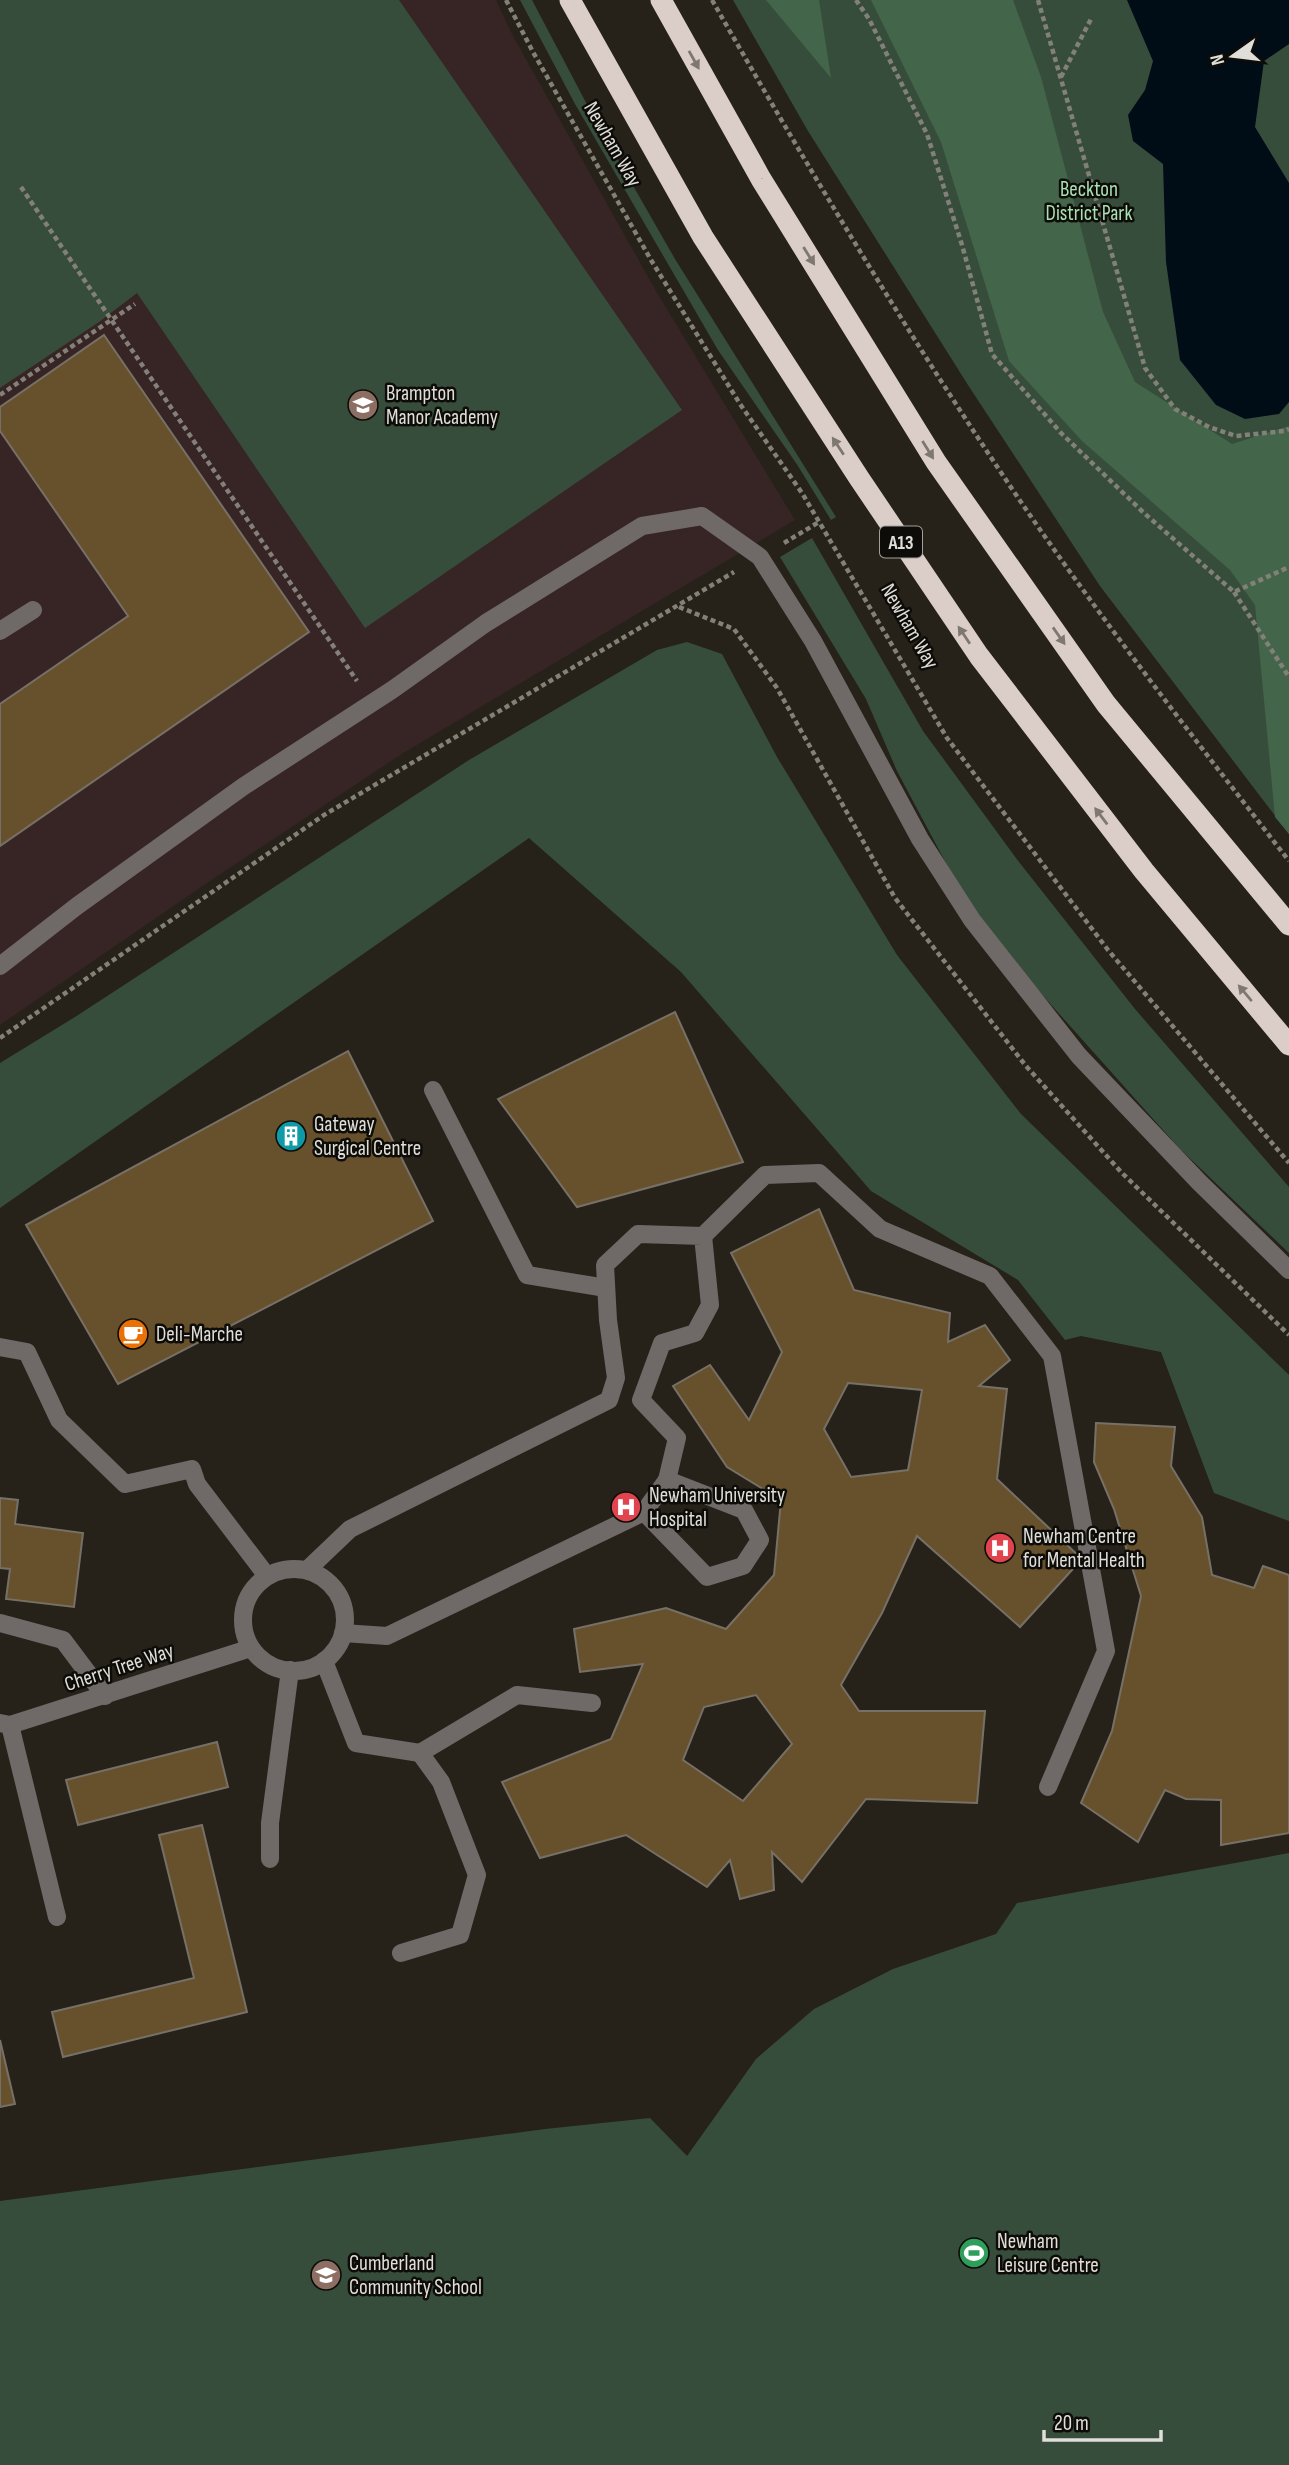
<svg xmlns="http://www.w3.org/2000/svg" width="1289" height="2465" viewBox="0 0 1289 2465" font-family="'Sofia Sans Condensed',sans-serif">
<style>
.education{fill:#372425}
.green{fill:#374d3b}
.forest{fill:#43654a}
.water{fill:#000d17}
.building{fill:#67512d;stroke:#777066;stroke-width:2;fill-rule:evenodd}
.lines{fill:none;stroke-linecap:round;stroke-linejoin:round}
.path{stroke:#838078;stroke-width:4.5;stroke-dasharray:5 3.5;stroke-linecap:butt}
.minor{stroke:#6f6a67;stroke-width:18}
.highway{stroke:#dbcec8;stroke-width:21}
.oneway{fill:#7f7772}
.labels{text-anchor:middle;stroke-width:5;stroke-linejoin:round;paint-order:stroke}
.shield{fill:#0e0c08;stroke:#a19f9a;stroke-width:2}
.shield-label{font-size:19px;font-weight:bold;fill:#e0ded8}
.street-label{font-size:21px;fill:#e0ded8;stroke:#0e0c08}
.park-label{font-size:21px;fill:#a8e2b3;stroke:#0e0c08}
.poi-label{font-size:21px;fill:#e0ded8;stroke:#0e0c08;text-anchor:start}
</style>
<rect width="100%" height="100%" fill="#262219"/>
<polygon class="education" points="0,0 496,0 513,36 656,291 795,520 405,752 210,881 0,1025"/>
<g class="green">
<polygon points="0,0 399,0 682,410 365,628 137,293 99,322 0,388"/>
<polygon points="520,0 532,0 592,114 675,259 836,517 831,520 798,466 718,350 575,104"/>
<polygon points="733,0 1289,0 1289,834 1100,586 968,385 808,131"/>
<polygon points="812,538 923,731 1019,862 1135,1009 1289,1187 1289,1253 1180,1149 1037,989 964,897 897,771 866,699 780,557"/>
<polygon points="687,642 722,654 777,757 897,955 1021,1114 1289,1375 1289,1521 1214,1493 1161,1352 1081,1336 1065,1340 1018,1280 871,1191 681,972 529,838 0,1208 0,1063 75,1017 469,760 657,650"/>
<polygon points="1289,1853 1289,2465 0,2465 0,2201 545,2129 650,2118 687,2156 756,2059 814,2009 893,1969 996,1934 1017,1903"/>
</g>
<g class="forest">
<polygon points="766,0 819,0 831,78"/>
<polygon points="871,0 1013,0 1041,77 1103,312 1135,382 1232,444 1289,426 1289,834 1275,817 1255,605 1230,570 1082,441 1009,361 941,142"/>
</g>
<polygon class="water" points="1127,0 1289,0 1289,44 1264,61 1255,127 1289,183 1289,402 1279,414 1245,419 1216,405 1180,360 1166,262 1163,164 1133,141 1128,115 1145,90 1153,61"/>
<g class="building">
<polygon points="104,335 309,632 0,846 0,704 128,616 0,431 0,407"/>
<polygon points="675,1012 743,1162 577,1207 498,1099"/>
<polygon points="348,1051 433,1221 118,1384 26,1225"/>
<path d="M819 1209 854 1290 950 1313 948 1342 985 1325 1010 1360 979 1386 1007 1389 997 1479 1082 1559 1020 1627 917 1536 882 1613 841 1685 859 1711H985L977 1803 866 1799 802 1882 772 1852 774 1890 740 1899 730 1860 707 1887 626 1835 540 1858 502 1782 611 1739 643 1664 580 1672 574 1629 666 1608 726 1629 774 1575 781 1500 727 1467 673 1386 710 1365 749 1420 782 1352 731 1253ZM848 1383 922 1390 908 1470 851 1477 824 1429ZM756 1695 792 1744 743 1801 683 1760 704 1707Z"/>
<polygon points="1096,1423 1175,1427 1171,1466 1202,1517 1212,1575 1254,1588 1263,1566 1289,1575 1289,1833 1221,1845 1221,1800 1186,1799 1165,1790 1138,1842 1081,1803 1112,1731 1141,1596 1114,1509 1094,1462"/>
<polygon points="0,1498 18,1500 15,1524 83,1533 74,1607 6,1599 10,1569 0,1568"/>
<polygon points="217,1742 228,1787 78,1825 66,1780"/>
<polygon points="202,1825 247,2012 63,2057 52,2012 194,1978 159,1835"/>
<polygon points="0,2040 15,2104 0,2107"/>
</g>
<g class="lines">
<g class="path">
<polyline points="506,0 533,52 651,260 740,404 802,493 947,738 1108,950 1289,1163"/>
<path d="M712 0C804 161 899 320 1002 474 1091 607 1191 734 1289 861"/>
<polyline points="856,0 869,19 927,134 962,245 992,354 1061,433 1144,513 1234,592 1289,567"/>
<polyline points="1038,0 1145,368 1175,409 1209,427 1236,436 1284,431 1289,429"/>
<polyline points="1061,77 1091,19"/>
<polyline points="21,187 357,681"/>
<polyline points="0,395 135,304"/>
<polyline points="784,543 819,522"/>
<polyline points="1234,592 1289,677"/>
<polyline points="679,607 734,629 777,688 895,898 1026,1066 1122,1173 1289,1335"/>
<polyline points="0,1038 324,815 734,572"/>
</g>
<g class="minor">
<polyline points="0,631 33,610"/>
<polyline points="0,966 77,906 244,786 392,690 486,623 642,526 702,516 760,557 813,641 920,839 972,920 1079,1056 1199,1182 1289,1270"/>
<polyline points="433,1090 527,1275 606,1288"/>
<polyline points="703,1236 765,1175 819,1173 880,1229 990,1276 1052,1356 1106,1651 1048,1787"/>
<polyline points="0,1347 27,1352 59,1420 125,1484 192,1469 197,1484 267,1576"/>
<polyline points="644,1512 667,1480"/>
<circle cx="294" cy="1620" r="51"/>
<polyline points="307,1570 350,1529 609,1400 616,1378 608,1320 605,1265 638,1234 703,1236 710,1305 695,1333 662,1343 641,1400 677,1438 667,1480 744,1510 760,1540 743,1566 707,1577 644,1512 387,1636 343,1633"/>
<polyline points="0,1623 63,1640 105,1696"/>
<polyline points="324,1661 356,1743 420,1753 517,1695 592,1703"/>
<polyline points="0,1723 10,1725 251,1648"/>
<polyline points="10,1725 57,1917"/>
<polyline points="270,1859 270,1823 290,1670"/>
<polyline points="401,1953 460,1935 477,1875 441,1782 420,1753"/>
</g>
<g class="highway">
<polyline points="570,0 703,237 859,478 979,656 1144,871 1289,1045"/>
<polyline points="661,0 761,179 936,462 1106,704 1289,925"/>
</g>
</g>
<defs><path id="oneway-solid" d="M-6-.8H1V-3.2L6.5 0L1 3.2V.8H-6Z" transform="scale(1.75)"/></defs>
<g class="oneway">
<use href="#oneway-solid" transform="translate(694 60) rotate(61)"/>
<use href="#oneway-solid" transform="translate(809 256) rotate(58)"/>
<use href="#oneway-solid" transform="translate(838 446) rotate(-123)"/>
<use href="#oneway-solid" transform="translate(928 450) rotate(58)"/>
<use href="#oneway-solid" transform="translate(964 635) rotate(-124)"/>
<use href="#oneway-solid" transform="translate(1059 636) rotate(55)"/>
<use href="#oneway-solid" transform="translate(1101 816) rotate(-127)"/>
<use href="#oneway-solid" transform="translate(1245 993) rotate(-130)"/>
</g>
<defs>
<g id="school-disc" transform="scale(1.575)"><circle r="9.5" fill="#8d6e63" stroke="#0e0c08"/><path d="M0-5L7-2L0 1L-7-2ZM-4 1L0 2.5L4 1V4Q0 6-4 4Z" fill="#fff"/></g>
<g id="building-disc" transform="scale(1.575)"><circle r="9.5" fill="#0f9aa8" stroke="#0e0c08"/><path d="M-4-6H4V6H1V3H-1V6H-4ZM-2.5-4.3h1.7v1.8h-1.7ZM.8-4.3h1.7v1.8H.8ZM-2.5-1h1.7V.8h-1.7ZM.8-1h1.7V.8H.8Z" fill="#fff"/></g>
<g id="cafe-disc" transform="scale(1.575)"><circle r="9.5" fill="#e8710a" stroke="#0e0c08"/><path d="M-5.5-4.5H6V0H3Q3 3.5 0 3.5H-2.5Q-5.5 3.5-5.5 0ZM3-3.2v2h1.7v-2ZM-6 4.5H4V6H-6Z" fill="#fff"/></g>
<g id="hospital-disc" transform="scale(1.575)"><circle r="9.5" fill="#e0444e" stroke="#0e0c08"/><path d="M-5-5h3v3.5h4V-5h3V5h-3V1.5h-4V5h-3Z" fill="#fff"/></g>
<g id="stadium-disc" transform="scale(1.575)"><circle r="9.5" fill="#2e9e5b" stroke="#0e0c08"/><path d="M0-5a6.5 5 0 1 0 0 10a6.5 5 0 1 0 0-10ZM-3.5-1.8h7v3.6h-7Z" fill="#fff"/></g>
</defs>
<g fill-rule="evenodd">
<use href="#school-disc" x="363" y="405"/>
<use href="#building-disc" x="291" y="1136"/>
<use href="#cafe-disc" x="133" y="1334"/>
<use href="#hospital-disc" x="626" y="1507"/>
<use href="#hospital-disc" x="1000" y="1548"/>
<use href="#stadium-disc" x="974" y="2253"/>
<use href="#school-disc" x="326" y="2275"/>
</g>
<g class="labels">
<rect class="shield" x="880" y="526.5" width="42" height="31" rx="5"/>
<g class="shield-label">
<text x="901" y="549">A13</text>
</g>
<g class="street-label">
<text transform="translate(613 144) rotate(60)" y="7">Newham Way</text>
<text transform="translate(910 626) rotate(60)" y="7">Newham Way</text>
<text transform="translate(119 1667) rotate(-18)" y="7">Cherry Tree Way</text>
</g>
<g class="park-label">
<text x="1089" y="196">Beckton<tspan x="1089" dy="24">District Park</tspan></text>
</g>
<g class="poi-label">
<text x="386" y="400">Brampton<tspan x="386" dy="24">Manor Academy</tspan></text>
<text x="314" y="1131">Gateway<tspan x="314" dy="24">Surgical Centre</tspan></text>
<text x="156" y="1341">Deli-Marche</text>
<text x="649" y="1502">Newham University<tspan x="649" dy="24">Hospital</tspan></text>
<text x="1023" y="1543">Newham Centre<tspan x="1023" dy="24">for Mental Health</tspan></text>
<text x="997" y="2248">Newham<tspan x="997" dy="24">Leisure Centre</tspan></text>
<text x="349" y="2270">Cumberland<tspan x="349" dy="24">Community School</tspan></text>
</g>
</g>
<g transform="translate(1233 56) rotate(256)" stroke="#0e0c08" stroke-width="5" paint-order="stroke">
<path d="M0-5L12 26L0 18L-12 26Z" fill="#e0ded8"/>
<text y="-10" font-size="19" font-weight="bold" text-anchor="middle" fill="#e0ded8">N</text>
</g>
<path d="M1044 2430v10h117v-10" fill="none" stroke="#e0ded8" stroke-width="3.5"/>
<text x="1054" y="2430" font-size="21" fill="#e0ded8" stroke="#0e0c08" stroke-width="5" paint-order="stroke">20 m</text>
</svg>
